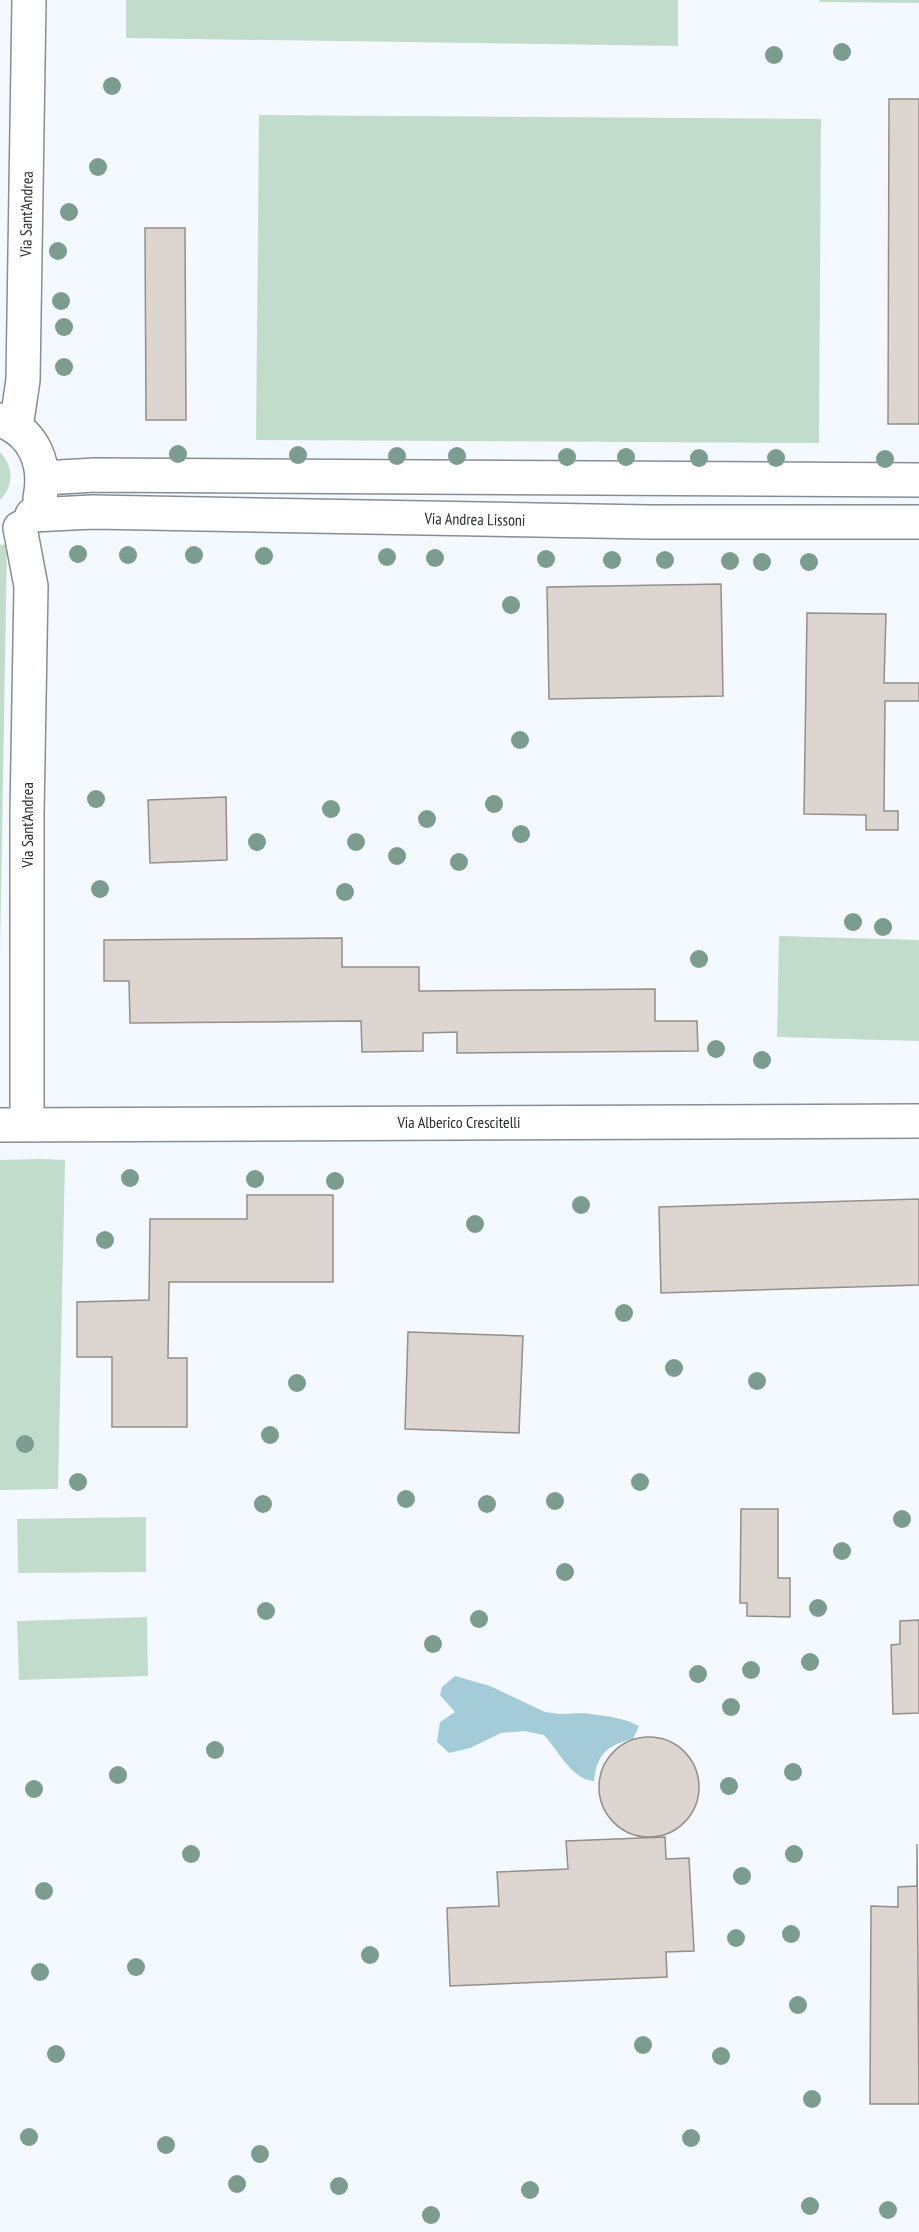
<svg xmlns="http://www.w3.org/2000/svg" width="919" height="2232" viewBox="0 0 919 2232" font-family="'PT Sans Narrow',sans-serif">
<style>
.green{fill:#c2dccb}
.water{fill:#a4cbd8}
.building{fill:#ddd6d0;stroke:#948e88;stroke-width:1.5}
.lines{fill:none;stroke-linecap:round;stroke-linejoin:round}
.street-casing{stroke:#888d94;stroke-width:36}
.street{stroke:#fff;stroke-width:33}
.tree{fill:#7c9c8f}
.labels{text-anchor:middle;stroke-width:4.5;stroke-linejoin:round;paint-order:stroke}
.street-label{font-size:16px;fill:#292b2e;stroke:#fff}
</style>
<rect width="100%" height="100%" fill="#f4f9ff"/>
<g class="green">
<polygon points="126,0 678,0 678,46 126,38"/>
<polygon points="819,0 919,0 919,3 819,2"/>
<polygon points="259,115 821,119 819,443 256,440"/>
<path d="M0 452C14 467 14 486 0 500Z"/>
<polygon points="7,544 0,954 0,545"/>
<polygon points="779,936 919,940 919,1041 777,1037"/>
<polygon points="41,1159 65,1160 58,1489 0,1490 0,1160"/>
<polygon points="146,1517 146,1572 18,1573 17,1519"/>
<polygon points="147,1617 148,1676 19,1680 17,1621"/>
</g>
<path class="water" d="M455 1676 490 1686 545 1712 560 1714 584 1713 612 1717 628 1721 639 1726 633 1739C608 1745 597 1753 594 1781 572 1780 558 1750 544 1735L524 1731 501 1733 470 1748 449 1753 437 1742 440 1722 455 1712 440 1695 442 1687Z"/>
<g class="building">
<polygon points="889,99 919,99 919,424 888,424"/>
<polygon points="145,228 185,228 186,420 146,420"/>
<polygon points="721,584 723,696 549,699 547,587"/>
<polygon points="807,613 886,614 884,683 919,683 919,701 885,701 884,811 898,811 898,830 866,830 866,815 804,814"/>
<polygon points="226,797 227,860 150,863 148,800"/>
<polygon points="342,938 342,967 419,967 419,991 655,989 655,1021 697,1021 698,1051 457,1053 457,1032 423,1033 423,1051 362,1052 361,1021 130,1023 129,981 104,981 104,940"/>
<polygon points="247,1195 333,1195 333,1282 169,1282 168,1358 187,1358 187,1427 112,1427 112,1357 77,1357 77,1302 149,1300 150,1219 247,1219"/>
<polygon points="919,1199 919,1285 661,1293 659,1207"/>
<polygon points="408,1332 523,1336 519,1433 405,1429"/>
<polygon points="741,1509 778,1509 778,1578 790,1578 790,1617 747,1616 747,1603 740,1603"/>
<polygon points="919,1620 919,1713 893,1714 891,1645 900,1644 900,1621"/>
<circle cx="649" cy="1787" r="50"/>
<polygon points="665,1837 666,1859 689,1858 694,1951 666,1952 667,1977 450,1986 447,1908 499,1906 497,1872 568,1869 566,1841"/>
<polygon points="917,1844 919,2104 870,2104 871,1906 898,1907 898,1887 917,1886"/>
</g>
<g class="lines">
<g class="street-casing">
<g id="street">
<path d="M0 420C34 432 47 464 40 498"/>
<polyline points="16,427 23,380 29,0"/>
<polyline points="43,478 95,475 919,480"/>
<polyline points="32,515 93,512 649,522 919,522"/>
<polyline points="20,528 31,586 27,814 27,1124"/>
<polyline points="0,1125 919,1121"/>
</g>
</g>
<use href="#street" class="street"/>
</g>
<g class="tree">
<circle cx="842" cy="52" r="9"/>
<circle cx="774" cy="55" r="9"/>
<circle cx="112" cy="86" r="9"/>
<circle cx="98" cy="167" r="9"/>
<circle cx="69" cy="212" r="9"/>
<circle cx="58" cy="251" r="9"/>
<circle cx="61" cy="301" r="9"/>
<circle cx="64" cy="327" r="9"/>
<circle cx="64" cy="367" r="9"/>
<circle cx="178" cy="454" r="9"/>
<circle cx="298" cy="455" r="9"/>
<circle cx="397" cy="456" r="9"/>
<circle cx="457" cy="456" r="9"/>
<circle cx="567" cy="457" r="9"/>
<circle cx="626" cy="457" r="9"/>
<circle cx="699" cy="458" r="9"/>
<circle cx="776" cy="458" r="9"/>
<circle cx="885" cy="459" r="9"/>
<circle cx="78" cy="554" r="9"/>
<circle cx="128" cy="555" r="9"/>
<circle cx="194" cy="555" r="9"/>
<circle cx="264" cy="556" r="9"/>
<circle cx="387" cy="557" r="9"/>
<circle cx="435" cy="558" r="9"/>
<circle cx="546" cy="559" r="9"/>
<circle cx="612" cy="560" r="9"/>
<circle cx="665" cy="560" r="9"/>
<circle cx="730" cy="561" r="9"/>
<circle cx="762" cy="562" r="9"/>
<circle cx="809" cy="562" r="9"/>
<circle cx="511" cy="605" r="9"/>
<circle cx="520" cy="740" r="9"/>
<circle cx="96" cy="799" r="9"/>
<circle cx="494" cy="804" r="9"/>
<circle cx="331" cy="809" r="9"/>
<circle cx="427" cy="819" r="9"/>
<circle cx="521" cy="834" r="9"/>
<circle cx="257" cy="842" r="9"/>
<circle cx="356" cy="842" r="9"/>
<circle cx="397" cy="856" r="9"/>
<circle cx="459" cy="862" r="9"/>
<circle cx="100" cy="889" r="9"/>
<circle cx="345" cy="892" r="9"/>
<circle cx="853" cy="922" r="9"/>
<circle cx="883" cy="927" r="9"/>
<circle cx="699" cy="959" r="9"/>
<circle cx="716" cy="1049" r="9"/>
<circle cx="762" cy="1060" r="9"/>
<circle cx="130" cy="1178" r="9"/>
<circle cx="255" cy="1179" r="9"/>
<circle cx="335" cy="1181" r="9"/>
<circle cx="581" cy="1205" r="9"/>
<circle cx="475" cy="1224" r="9"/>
<circle cx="105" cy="1240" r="9"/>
<circle cx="624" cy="1313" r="9"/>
<circle cx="674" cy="1368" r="9"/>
<circle cx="757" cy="1381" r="9"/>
<circle cx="297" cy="1383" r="9"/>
<circle cx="270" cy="1435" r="9"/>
<circle cx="25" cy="1444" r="9"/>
<circle cx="78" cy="1482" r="9"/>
<circle cx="640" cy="1482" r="9"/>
<circle cx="406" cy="1499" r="9"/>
<circle cx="555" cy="1501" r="9"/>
<circle cx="263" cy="1504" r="9"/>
<circle cx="487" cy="1504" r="9"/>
<circle cx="902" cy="1519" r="9"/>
<circle cx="842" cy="1551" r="9"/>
<circle cx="565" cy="1572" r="9"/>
<circle cx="818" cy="1608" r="9"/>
<circle cx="266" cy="1611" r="9"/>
<circle cx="479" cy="1619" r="9"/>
<circle cx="433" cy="1644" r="9"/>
<circle cx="810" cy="1662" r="9"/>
<circle cx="751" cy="1670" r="9"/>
<circle cx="698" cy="1674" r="9"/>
<circle cx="731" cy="1707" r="9"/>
<circle cx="215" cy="1750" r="9"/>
<circle cx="793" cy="1772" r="9"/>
<circle cx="118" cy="1775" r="9"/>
<circle cx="729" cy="1786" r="9"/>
<circle cx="34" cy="1789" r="9"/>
<circle cx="191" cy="1854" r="9"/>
<circle cx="794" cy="1854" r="9"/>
<circle cx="742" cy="1876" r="9"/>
<circle cx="44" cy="1891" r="9"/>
<circle cx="791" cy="1934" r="9"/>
<circle cx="736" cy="1938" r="9"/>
<circle cx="370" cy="1955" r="9"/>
<circle cx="136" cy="1967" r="9"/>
<circle cx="40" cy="1972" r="9"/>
<circle cx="798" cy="2005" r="9"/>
<circle cx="643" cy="2045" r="9"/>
<circle cx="56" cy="2054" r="9"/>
<circle cx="721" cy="2056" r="9"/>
<circle cx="812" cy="2099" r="9"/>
<circle cx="29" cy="2137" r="9"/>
<circle cx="691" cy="2138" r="9"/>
<circle cx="166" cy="2145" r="9"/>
<circle cx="260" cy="2154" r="9"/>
<circle cx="237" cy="2184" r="9"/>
<circle cx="339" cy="2186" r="9"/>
<circle cx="530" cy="2190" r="9"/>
<circle cx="810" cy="2206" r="9"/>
<circle cx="888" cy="2210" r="9"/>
<circle cx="431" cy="2215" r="9"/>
</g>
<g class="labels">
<g class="street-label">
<text transform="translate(26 214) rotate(-89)" y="6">Via Sant'Andrea</text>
<text transform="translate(475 519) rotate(1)" y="6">Via Andrea Lissoni</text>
<text transform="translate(27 825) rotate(-90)" y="6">Via Sant'Andrea</text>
<text x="459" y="1128">Via Alberico Crescitelli</text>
</g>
</g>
</svg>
